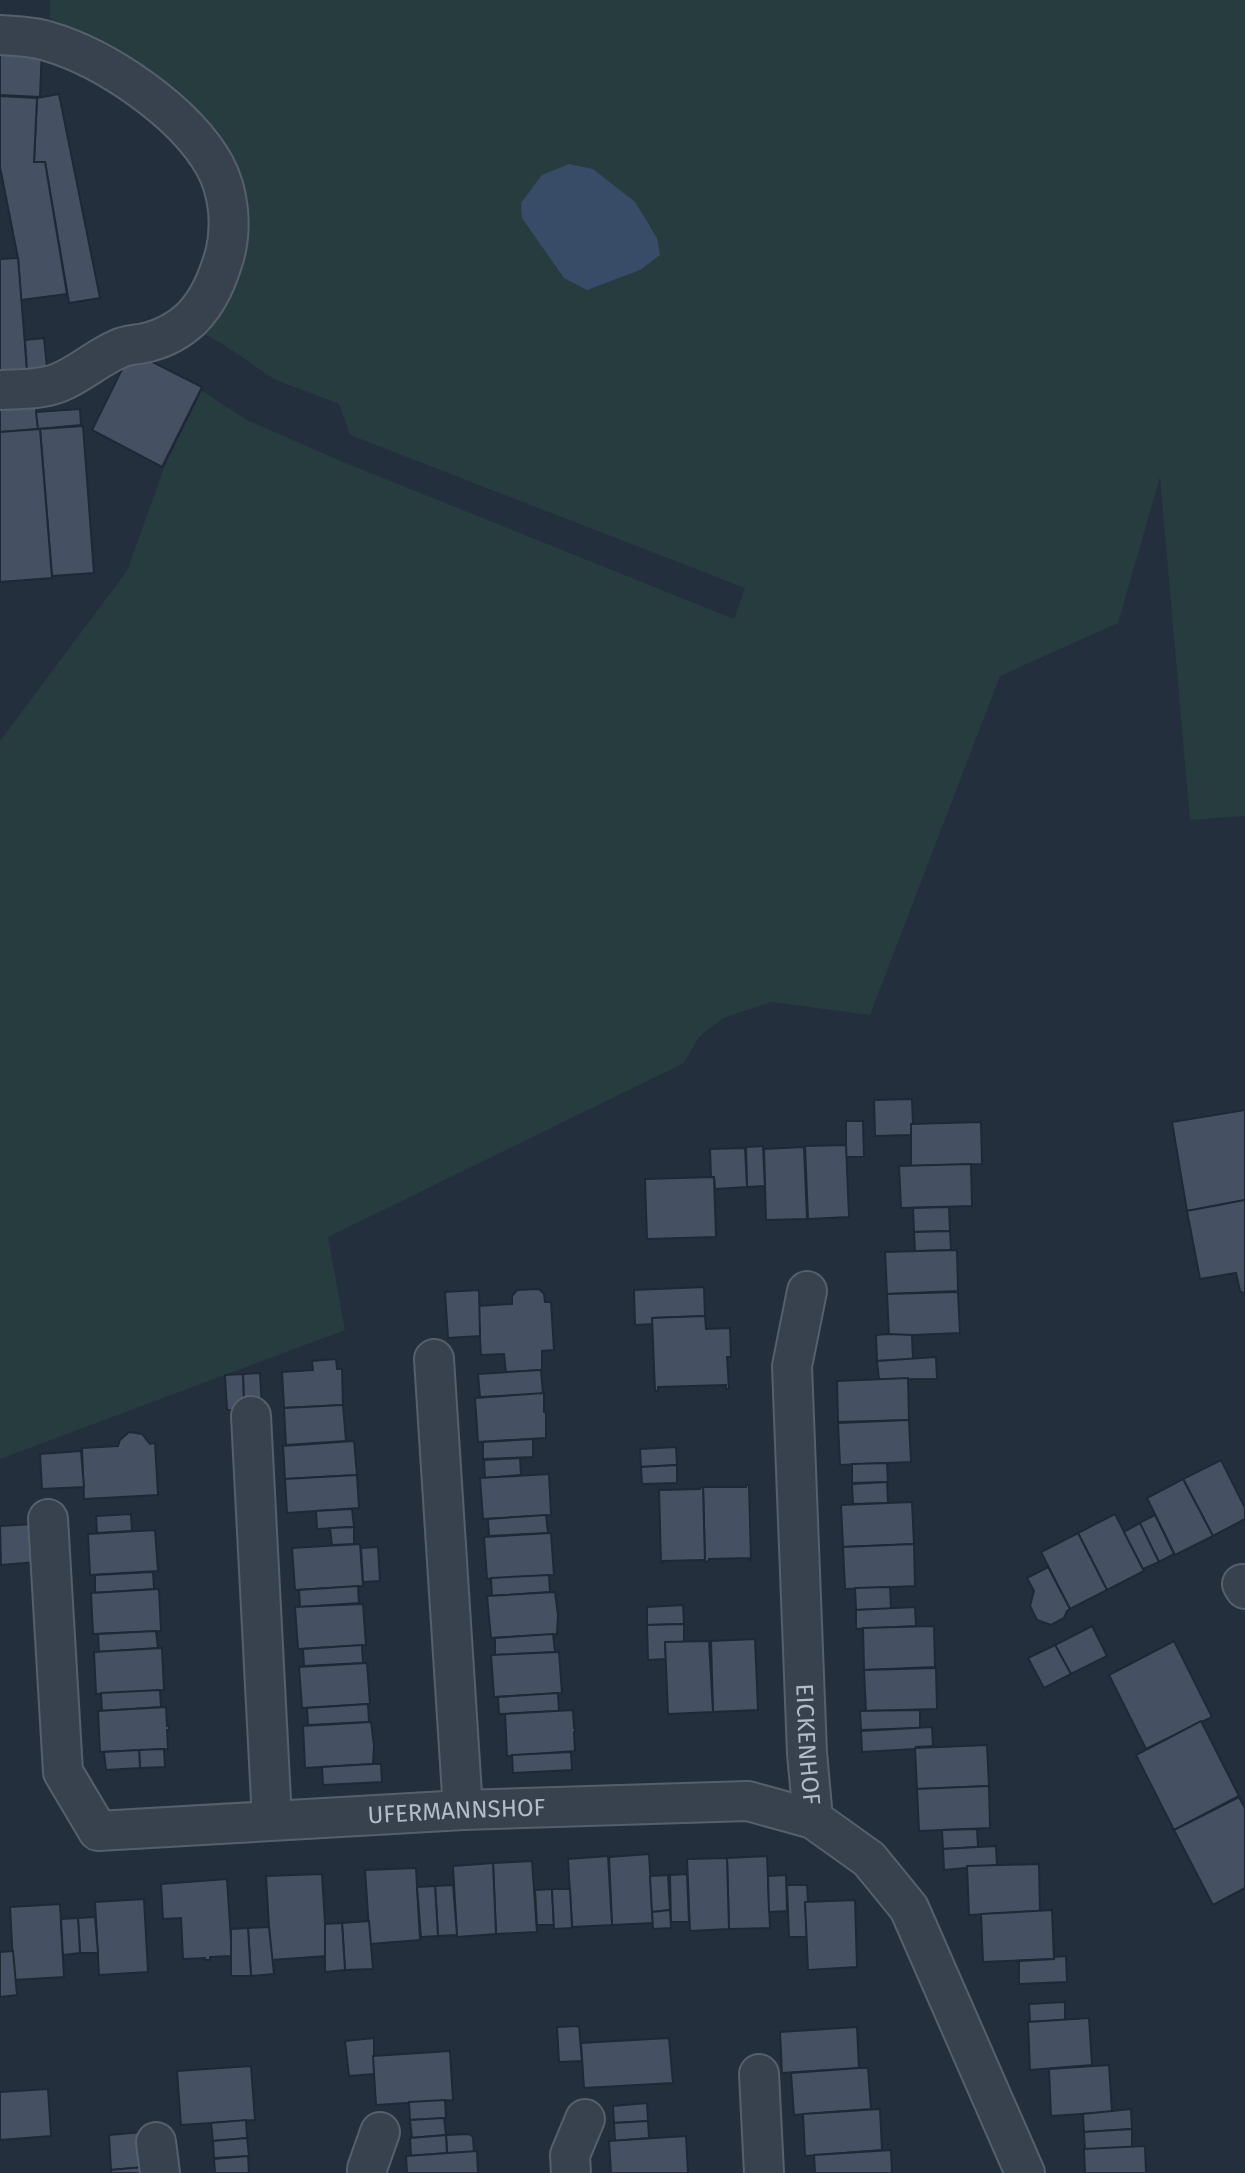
<svg xmlns="http://www.w3.org/2000/svg" width="1245" height="2173" viewBox="0 0 1245 2173" font-family="'Fira Sans',sans-serif">
<style>
.green{fill:#263c3f}
.water{fill:#394c67}
.building{fill:#455162;stroke:#1f2835;stroke-width:2}
.lines{fill:none;stroke-linecap:round;stroke-linejoin:round}
.minor-casing{stroke:#565f6c;stroke-width:42}
.minor{stroke:#38414e;stroke-width:38}
.labels{text-anchor:middle;stroke-width:6;stroke-linejoin:round;paint-order:stroke}
.street-label{font-size:24px;fill:#b4bcc9;stroke:#1d2633}
</style>
<rect width="100%" height="100%" fill="#242f3e"/>
<polygon class="green" points="50,0 1245,0 1245,816 1190,820 1160,477 1118,623 1000,676 870,1015 772,1002 723,1018 699,1037 684,1063 328,1237 345,1330 0,1459 0,741 127,571 164,468 202,391 247,420 343,462 734,619 745,588 350,435 339,404 274,379 224,345 201,332 239,279 245,200 169,91 50,18"/>
<polygon class="water" points="569,164 593,169 635,202 657,238 660,255 640,270 587,290 564,278 522,218 521,203 542,175"/>
<g class="building">
<polygon points="0,46 42,47 40,97 0,95"/>
<polygon points="59,94 100,298 69,303 45,162 34,162 37,98"/>
<polygon points="0,96 37,98 34,162 45,162 67,294 21,300 18,258 0,167"/>
<polygon points="18,258 27,370 0,372 0,259"/>
<polygon points="44,338 47,368 27,370 25,340"/>
<polygon points="131,351 202,387 162,467 92,430"/>
<polygon points="36,405 38,429 0,432 0,407"/>
<polygon points="80,409 81,425 38,429 36,412"/>
<polygon points="83,426 94,573 52,576 40,429"/>
<polygon points="40,429 52,578 0,582 0,432"/>
<polygon points="912,1099 913,1124 911,1124 911,1135 875,1136 874,1100"/>
<polygon points="1245,1110 1245,1200 1187,1211 1172,1122"/>
<polygon points="846,1121 863,1121 864,1157 846,1157"/>
<polygon points="981,1122 982,1164 911,1166 911,1124"/>
<polygon points="846,1145 849,1217 808,1219 805,1146"/>
<polygon points="763,1146 765,1186 747,1187 746,1147"/>
<polygon points="804,1147 807,1219 766,1220 764,1149"/>
<polygon points="745,1148 747,1187 715,1189 714,1177 711,1177 710,1149"/>
<polygon points="971,1164 972,1206 901,1208 899,1166"/>
<polygon points="714,1177 716,1237 647,1239 645,1179"/>
<polygon points="1245,1200 1245,1294 1240,1291 1236,1273 1200,1279 1187,1211"/>
<polygon points="949,1207 950,1231 914,1232 913,1208"/>
<polygon points="950,1231 951,1250 915,1251 914,1232"/>
<polygon points="957,1250 958,1291 887,1294 885,1252"/>
<polygon points="704,1287 705,1316 652,1318 652,1324 635,1325 634,1290"/>
<polygon points="539,1289 544,1294 545,1302 551,1302 554,1350 542,1351 542,1370 506,1372 504,1354 481,1355 478,1306 512,1304 512,1296 517,1290"/>
<polygon points="479,1290 480,1336 448,1338 445,1292"/>
<polygon points="958,1292 960,1333 889,1336 887,1294"/>
<polygon points="705,1316 706,1329 730,1328 731,1357 727,1357 729,1389 726,1389 726,1385 658,1387 658,1391 655,1391 652,1318"/>
<polygon points="888,1334 912,1335 913,1360 877,1361 876,1335"/>
<polygon points="936,1357 937,1379 879,1379 877,1361"/>
<polygon points="336,1359 337,1369 342,1369 343,1405 284,1408 282,1372 313,1370 312,1361"/>
<polygon points="541,1370 543,1394 480,1397 478,1374"/>
<polygon points="260,1373 262,1408 244,1410 243,1374"/>
<polygon points="243,1374 244,1410 227,1410 225,1375"/>
<polygon points="908,1378 909,1420 838,1422 837,1381"/>
<polygon points="544,1393 544,1412 546,1413 546,1438 478,1442 475,1398"/>
<polygon points="343,1405 346,1441 286,1445 284,1408"/>
<polygon points="909,1420 911,1462 840,1465 838,1423"/>
<polygon points="129,1432 142,1434 150,1444 155,1443 158,1495 84,1499 82,1448 118,1446 120,1440"/>
<polygon points="533,1439 533,1457 483,1459 483,1442"/>
<polygon points="354,1441 357,1475 285,1479 283,1446"/>
<polygon points="676,1447 677,1465 641,1467 640,1449"/>
<polygon points="81,1451 84,1487 42,1489 40,1454"/>
<polygon points="520,1458 521,1475 485,1478 484,1460"/>
<polygon points="1221,1460 1245,1508 1245,1519 1213,1536 1183,1479"/>
<polygon points="887,1463 888,1482 852,1483 852,1464"/>
<polygon points="677,1465 677,1483 642,1484 641,1467"/>
<polygon points="549,1474 551,1515 483,1519 480,1478"/>
<polygon points="357,1475 359,1508 287,1513 285,1479"/>
<polygon points="1183,1479 1213,1536 1175,1555 1147,1498"/>
<polygon points="887,1482 888,1503 853,1504 852,1484"/>
<polygon points="746,1485 749,1485 751,1560 749,1561 749,1558 709,1559 709,1561 705,1562 703,1487 746,1487"/>
<polygon points="701,1487 703,1487 705,1562 703,1560 663,1561 663,1563 661,1563 659,1488 661,1490 700,1489"/>
<polygon points="912,1502 914,1544 843,1547 841,1505"/>
<polygon points="352,1509 354,1527 317,1529 316,1511"/>
<polygon points="131,1514 132,1531 97,1533 96,1516"/>
<polygon points="1115,1514 1144,1571 1107,1590 1078,1533"/>
<polygon points="546,1515 548,1533 489,1536 488,1519"/>
<polygon points="1155,1515 1174,1554 1159,1562 1139,1523"/>
<polygon points="1140,1523 1159,1562 1143,1569 1124,1532"/>
<polygon points="34,1524 37,1562 1,1565 0,1526"/>
<polygon points="354,1527 354,1544 332,1545 330,1528"/>
<polygon points="155,1530 158,1571 90,1575 88,1534"/>
<polygon points="551,1533 554,1575 487,1579 484,1537"/>
<polygon points="1078,1533 1107,1590 1070,1609 1041,1552"/>
<polygon points="360,1544 363,1586 295,1590 292,1548"/>
<polygon points="914,1544 915,1586 845,1589 843,1547"/>
<polygon points="378,1547 380,1581 363,1582 361,1548"/>
<polygon points="1048,1567 1070,1609 1067,1611 1064,1618 1051,1625 1037,1620 1030,1606 1034,1591 1027,1578"/>
<polygon points="153,1572 154,1589 95,1593 95,1575"/>
<polygon points="549,1575 550,1592 492,1596 491,1578"/>
<polygon points="358,1586 359,1603 300,1607 299,1590"/>
<polygon points="890,1587 891,1609 856,1610 855,1588"/>
<polygon points="159,1589 161,1631 93,1634 91,1593"/>
<polygon points="555,1592 558,1615 557,1634 491,1638 487,1596"/>
<polygon points="363,1604 366,1645 298,1649 295,1607"/>
<polygon points="683,1605 684,1624 647,1625 647,1607"/>
<polygon points="915,1607 916,1626 856,1629 856,1610"/>
<polygon points="684,1624 684,1642 665,1642 666,1659 648,1660 647,1625"/>
<polygon points="934,1626 935,1667 864,1670 863,1628"/>
<polygon points="1092,1626 1107,1656 1071,1674 1055,1645"/>
<polygon points="156,1631 158,1648 99,1652 98,1634"/>
<polygon points="553,1634 555,1652 495,1655 495,1638"/>
<polygon points="755,1639 758,1710 713,1712 711,1641"/>
<polygon points="709,1641 713,1712 668,1714 665,1642"/>
<polygon points="1174,1641 1212,1717 1146,1749 1109,1675"/>
<polygon points="362,1645 363,1663 304,1666 303,1649"/>
<polygon points="1055,1645 1071,1674 1044,1688 1028,1658"/>
<polygon points="162,1648 164,1690 96,1694 94,1652"/>
<polygon points="559,1652 562,1693 494,1697 491,1655"/>
<polygon points="367,1663 370,1704 302,1708 299,1667"/>
<polygon points="936,1668 937,1709 866,1711 864,1670"/>
<polygon points="160,1690 161,1707 102,1711 101,1693"/>
<polygon points="558,1693 559,1711 499,1714 498,1697"/>
<polygon points="368,1704 369,1722 308,1725 307,1708"/>
<polygon points="166,1707 167,1726 169,1725 169,1730 167,1730 168,1749 100,1752 98,1711"/>
<polygon points="573,1710 574,1728 576,1728 574,1733 575,1751 507,1756 505,1714"/>
<polygon points="920,1710 920,1728 861,1730 860,1711"/>
<polygon points="1201,1721 1239,1796 1174,1830 1136,1755"/>
<polygon points="371,1722 374,1745 373,1764 305,1768 303,1726"/>
<polygon points="932,1727 933,1746 916,1747 915,1749 862,1752 861,1731"/>
<polygon points="987,1745 989,1786 917,1789 915,1748"/>
<polygon points="164,1749 165,1767 140,1768 139,1750"/>
<polygon points="139,1750 140,1768 106,1770 104,1752"/>
<polygon points="571,1752 572,1770 513,1773 512,1755"/>
<polygon points="373,1764 381,1764 382,1782 323,1785 322,1767"/>
<polygon points="989,1786 990,1828 919,1831 917,1789"/>
<polygon points="1239,1797 1245,1808 1245,1888 1213,1905 1174,1830"/>
<polygon points="977,1829 978,1847 943,1849 942,1830"/>
<polygon points="996,1846 997,1865 944,1870 943,1849"/>
<polygon points="649,1854 653,1923 612,1925 609,1857"/>
<polygon points="608,1856 612,1925 572,1927 568,1859"/>
<polygon points="767,1856 770,1928 729,1929 727,1858"/>
<polygon points="727,1858 729,1929 690,1931 687,1859"/>
<polygon points="532,1861 537,1932 496,1934 493,1863"/>
<polygon points="493,1863 496,1934 457,1937 453,1866"/>
<polygon points="1039,1864 1040,1911 969,1915 967,1866"/>
<polygon points="416,1868 420,1940 370,1944 365,1870"/>
<polygon points="322,1874 327,1956 271,1960 266,1876"/>
<polygon points="687,1874 689,1922 671,1922 670,1875"/>
<polygon points="668,1875 670,1910 652,1912 650,1876"/>
<polygon points="786,1875 787,1911 769,1912 768,1876"/>
<polygon points="227,1879 232,1956 210,1957 210,1960 205,1960 205,1958 183,1959 181,1918 163,1919 161,1884"/>
<polygon points="453,1885 457,1935 438,1936 435,1886"/>
<polygon points="787,1885 807,1885 808,1902 805,1902 807,1937 789,1937"/>
<polygon points="435,1886 438,1936 421,1937 417,1887"/>
<polygon points="552,1889 554,1925 537,1925 535,1890"/>
<polygon points="552,1889 570,1889 572,1928 554,1929"/>
<polygon points="144,1899 148,1972 99,1975 95,1902"/>
<polygon points="855,1900 857,1967 808,1970 805,1902"/>
<polygon points="60,1904 64,1977 14,1980 10,1907"/>
<polygon points="670,1910 671,1928 653,1929 652,1912"/>
<polygon points="1052,1910 1054,1959 983,1962 981,1914"/>
<polygon points="95,1917 98,1953 80,1953 78,1918"/>
<polygon points="78,1918 80,1953 63,1955 61,1919"/>
<polygon points="369,1921 373,1969 345,1970 342,1923"/>
<polygon points="342,1923 345,1970 325,1972 325,1924"/>
<polygon points="269,1927 274,1974 251,1976 248,1928"/>
<polygon points="248,1928 251,1976 231,1976 231,1929"/>
<polygon points="13,1951 17,1995 0,1997 0,1952"/>
<polygon points="1066,1956 1067,1982 1019,1984 1019,1961 1054,1959 1054,1957"/>
<polygon points="1065,2002 1065,2020 1030,2022 1029,2004"/>
<polygon points="1089,2018 1092,2065 1030,2070 1028,2022"/>
<polygon points="579,2026 582,2061 559,2062 557,2027"/>
<polygon points="857,2027 859,2068 782,2073 780,2032"/>
<polygon points="374,2038 374,2074 349,2076 345,2041"/>
<polygon points="669,2038 673,2083 584,2088 581,2043"/>
<polygon points="450,2051 453,2100 376,2105 373,2056"/>
<polygon points="1109,2065 1112,2112 1051,2116 1049,2069"/>
<polygon points="251,2066 255,2120 181,2125 177,2071"/>
<polygon points="859,2068 868,2068 871,2109 794,2115 791,2073"/>
<polygon points="48,2089 51,2136 0,2140 0,2092"/>
<polygon points="445,2100 446,2118 410,2120 409,2102"/>
<polygon points="647,2103 648,2121 614,2123 613,2106"/>
<polygon points="880,2109 882,2150 805,2156 803,2114"/>
<polygon points="1131,2109 1132,2129 1084,2132 1083,2114"/>
<polygon points="444,2118 446,2135 412,2138 410,2120"/>
<polygon points="246,2120 247,2138 213,2141 211,2123"/>
<polygon points="648,2121 649,2138 615,2141 614,2123"/>
<polygon points="1132,2129 1132,2147 1085,2150 1084,2132"/>
<polygon points="142,2132 144,2167 111,2170 109,2135"/>
<polygon points="469,2134 473,2137 474,2152 447,2153 446,2135"/>
<polygon points="446,2135 447,2153 411,2156 410,2138"/>
<polygon points="686,2136 688,2173 611,2173 609,2141"/>
<polygon points="247,2138 249,2156 214,2158 213,2141"/>
<polygon points="1145,2146 1146,2173 1085,2173 1084,2149"/>
<polygon points="891,2150 892,2173 815,2173 814,2155"/>
<polygon points="477,2151 478,2173 407,2173 406,2156"/>
<polygon points="248,2156 249,2173 215,2173 214,2159"/>
<polygon points="144,2167 144,2173 111,2173 111,2170"/>
</g>
<g class="lines">
<g class="minor-casing">
<g id="minor">
<path d="M0 35C16 36 32 36 47 41 106 58 185 112 215 166 229 192 232 226 225 254 218 278 209 301 191 319 179 330 164 338 149 342 139 345 127 344 118 349 97 358 79 375 58 383 40 390 19 389 0 390"/>
<path id="s1" d="M807 1291 792 1366 807 1753 813 1819"/>
<polyline points="434,1359 463,1810"/>
<polyline points="251,1416 272,1820"/>
<path id="s2" d="M48 1519 63 1772 98 1831 463 1810 748 1801 813 1819 869 1859 909 1908 1025 2173"/>
<polyline points="1242,1584 1245,1589"/>
<polyline points="759,2074 764,2173"/>
<polyline points="156,2142 160,2173"/>
<polyline points="367,2173 367,2169 380,2132"/>
<polyline points="571,2173 570,2155 585,2119"/>
</g>
</g>
<use href="#minor" class="minor"/>
</g>
<g class="labels">
<g class="street-label">
<text dy="8" stroke="none"><textPath href="#s1" startOffset="455">EICKENHOF</textPath></text>
<text dy="8" stroke="none"><textPath href="#s2" startOffset="681">UFERMANNSHOF</textPath></text>
</g>
</g>
</svg>
